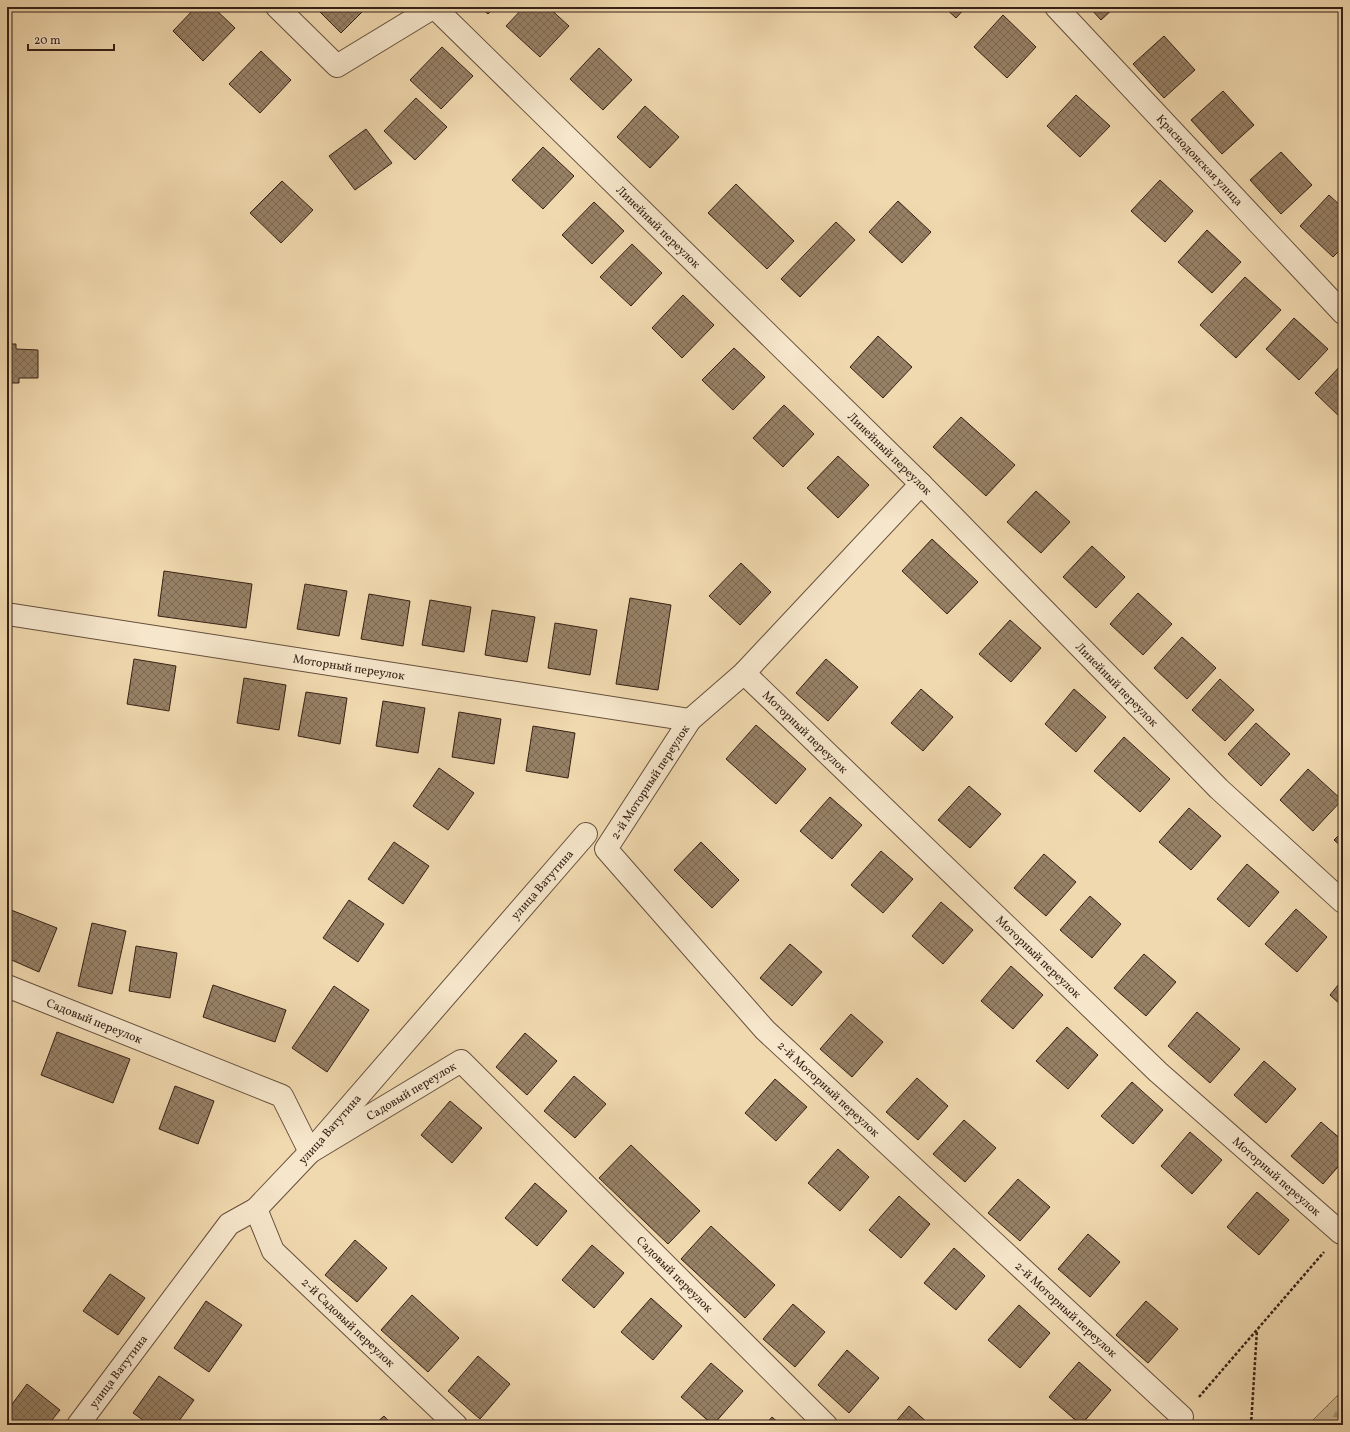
<svg xmlns="http://www.w3.org/2000/svg" width="1350" height="1432" viewBox="0 0 1350 1432" font-family="Vollkorn,serif">
<style>
.forest{fill:url(#forest-firs);stroke:#846e56}
.building{fill:url(#building-cross-hatch);stroke:#362116}
.lines{fill:none;stroke-linecap:round;stroke-linejoin:round}
.minor-casing{stroke:#654f3c;stroke-width:24}
.path{stroke:#362116;stroke-width:2.5;stroke-dasharray:3 2;stroke-linecap:butt}
.minor{stroke:#f6e6cb;stroke-width:22}
.labels{text-anchor:middle;stroke-width:3;stroke-linejoin:round;paint-order:stroke}
.street-label{font-size:12px;fill:#362116;stroke:#f6e6cb}
</style>
<defs>
<pattern id="forest-firs" width="22" height="20" patternUnits="userSpaceOnUse"><rect width="22" height="20" fill="#d1ba95"/><path d="M5 1l3.5 6h-7zM16 11l3.5 6h-7z" fill="#aa9779"/></pattern>
<pattern id="building-cross-hatch" width="8" height="8" patternUnits="userSpaceOnUse"><rect width="8" height="8" fill="#978166"/><path d="M0 0l8 8M0 8l8-8" fill="none" stroke="#7c6953"/></pattern>
</defs>
<rect width="100%" height="100%" fill="#f1d9af"/>
<filter id="stains"><feTurbulence type="fractalNoise" baseFrequency=".005" numOctaves="4"/><feColorMatrix values="0 0 0 0 .2 0 0 0 0 .09 0 0 0 0 .02 0 0 0 .5 -.17"/></filter>
<radialGradient id="worn" r=".72"><stop offset=".6" stop-color="#630" stop-opacity="0"/><stop offset="1" stop-color="#630" stop-opacity=".3"/></radialGradient>
<polygon class="forest" points="1343,1390 1343,1425 1308,1425"/>
<g class="building">
<polygon points="196,7 213,7 235,28 203,61 173,31"/>
<polygon points="315,7 367,7 341,33"/>
<polygon points="480,7 494,7 488,14"/>
<polygon points="524,7 548,7 569,26 540,57 506,26"/>
<polygon points="944,7 966,7 956,18"/>
<polygon points="1089,7 1115,7 1101,20"/>
<polygon points="1003,15 1036,47 1007,78 974,47"/>
<polygon points="1164,36 1195,70 1164,98 1133,64"/>
<polygon points="442,47 473,76 441,109 410,80"/>
<polygon points="599,48 632,80 603,110 570,79"/>
<polygon points="261,51 291,80 260,113 229,84"/>
<polygon points="1223,91 1254,125 1222,154 1191,120"/>
<polygon points="1076,95 1110,126 1080,157 1047,126"/>
<polygon points="416,98 447,127 415,160 384,131"/>
<polygon points="645,106 679,137 650,168 617,137"/>
<polygon points="366,129 392,163 355,190 329,156"/>
<polygon points="543,147 574,176 543,209 512,180"/>
<polygon points="1281,152 1312,185 1281,214 1250,180"/>
<polygon points="1160,180 1193,211 1165,242 1131,211"/>
<polygon points="282,181 313,210 281,243 250,213"/>
<polygon points="736,184 794,241 767,269 708,213"/>
<polygon points="1329,195 1343,208 1343,247 1333,257 1300,226"/>
<polygon points="898,201 931,232 902,263 869,232"/>
<polygon points="594,202 624,231 592,264 562,235"/>
<polygon points="836,222 855,240 800,297 781,279"/>
<polygon points="1207,230 1241,262 1212,293 1178,262"/>
<polygon points="632,244 662,273 631,306 600,277"/>
<polygon points="1245,277 1281,310 1236,358 1200,325"/>
<polygon points="683,295 714,325 682,358 652,328"/>
<polygon points="1294,318 1328,349 1299,380 1266,349"/>
<polygon points="878,336 912,367 883,398 850,367"/>
<polygon points="7,344 16,344 16,349 38,350 38,378 19,378 19,383 7,383"/>
<polygon points="734,348 765,377 733,410 702,380"/>
<polygon points="1343,363 1343,420 1315,393"/>
<polygon points="784,405 814,434 783,467 753,438"/>
<polygon points="961,417 1015,465 986,496 933,447"/>
<polygon points="838,456 869,485 838,518 807,488"/>
<polygon points="1036,491 1070,522 1041,553 1007,522"/>
<polygon points="932,539 978,582 947,614 902,571"/>
<polygon points="1092,546 1125,577 1096,608 1063,577"/>
<polygon points="741,563 771,592 740,625 709,596"/>
<polygon points="164,571 252,584 246,628 158,616"/>
<polygon points="305,584 347,591 339,636 297,629"/>
<polygon points="1138,593 1172,624 1143,655 1110,624"/>
<polygon points="369,594 410,601 403,646 361,639"/>
<polygon points="630,598 671,605 658,690 616,684"/>
<polygon points="430,600 471,607 464,652 422,645"/>
<polygon points="492,610 535,617 527,662 485,655"/>
<polygon points="1010,620 1041,648 1011,682 979,654"/>
<polygon points="555,623 597,630 590,675 548,668"/>
<polygon points="1182,637 1216,668 1187,699 1154,668"/>
<polygon points="134,659 176,666 169,711 127,704"/>
<polygon points="826,659 858,687 828,721 796,693"/>
<polygon points="244,678 286,685 279,730 237,723"/>
<polygon points="1220,679 1254,710 1225,741 1192,710"/>
<polygon points="921,689 953,717 923,751 891,723"/>
<polygon points="1074,689 1106,717 1076,752 1045,724"/>
<polygon points="306,692 347,698 340,744 298,736"/>
<polygon points="383,701 425,708 418,753 376,746"/>
<polygon points="459,712 501,719 494,764 452,757"/>
<polygon points="1256,723 1290,754 1261,786 1228,754"/>
<polygon points="756,725 806,769 776,804 726,759"/>
<polygon points="533,726 575,733 568,778 526,771"/>
<polygon points="1124,737 1170,779 1140,812 1094,771"/>
<polygon points="439,768 474,793 448,830 413,806"/>
<polygon points="1308,769 1342,800 1313,831 1280,800"/>
<polygon points="969,786 1001,814 970,848 938,820"/>
<polygon points="830,797 862,825 832,859 800,831"/>
<polygon points="1189,808 1221,836 1191,870 1159,842"/>
<polygon points="1343,831 1343,848 1334,840"/>
<polygon points="394,842 429,866 403,904 368,879"/>
<polygon points="701,842 739,880 712,908 674,870"/>
<polygon points="881,851 913,879 883,913 851,885"/>
<polygon points="1044,854 1076,882 1046,916 1014,888"/>
<polygon points="1247,864 1279,892 1249,927 1217,899"/>
<polygon points="1090,896 1121,924 1092,958 1060,930"/>
<polygon points="349,900 384,924 358,962 323,938"/>
<polygon points="941,902 973,930 943,964 912,936"/>
<polygon points="1296,909 1327,937 1297,972 1265,944"/>
<polygon points="11,910 57,928 39,972 7,958 7,919"/>
<polygon points="92,923 126,931 112,994 78,986"/>
<polygon points="790,944 822,972 792,1006 760,978"/>
<polygon points="136,946 177,953 170,998 129,991"/>
<polygon points="1144,954 1176,982 1146,1016 1114,988"/>
<polygon points="1011,966 1043,995 1013,1029 981,1001"/>
<polygon points="1343,979 1343,1007 1330,995"/>
<polygon points="213,985 286,1010 275,1042 203,1017"/>
<polygon points="334,986 369,1010 327,1072 292,1048"/>
<polygon points="1197,1012 1240,1049 1210,1083 1168,1046"/>
<polygon points="851,1014 883,1042 852,1077 820,1049"/>
<polygon points="7,1017 12,1019 7,1032"/>
<polygon points="1067,1027 1098,1055 1068,1089 1036,1061"/>
<polygon points="57,1032 130,1059 113,1103 41,1075"/>
<polygon points="525,1033 557,1061 527,1095 496,1067"/>
<polygon points="1264,1061 1296,1089 1266,1123 1234,1095"/>
<polygon points="574,1076 606,1104 575,1138 544,1111"/>
<polygon points="917,1078 948,1106 918,1140 886,1112"/>
<polygon points="775,1079 807,1107 776,1141 745,1113"/>
<polygon points="1132,1082 1163,1110 1133,1144 1101,1116"/>
<polygon points="175,1086 214,1101 198,1144 159,1129"/>
<polygon points="450,1101 482,1128 452,1163 421,1135"/>
<polygon points="964,1120 996,1148 965,1182 933,1154"/>
<polygon points="1321,1122 1343,1141 1343,1161 1323,1184 1291,1156"/>
<polygon points="1190,1132 1222,1160 1192,1194 1161,1166"/>
<polygon points="631,1145 700,1211 668,1244 599,1178"/>
<polygon points="838,1149 869,1177 840,1211 808,1183"/>
<polygon points="1018,1179 1050,1207 1020,1241 988,1213"/>
<polygon points="535,1183 567,1211 537,1246 505,1218"/>
<polygon points="1257,1192 1289,1220 1259,1255 1227,1227"/>
<polygon points="899,1196 930,1224 901,1258 869,1230"/>
<polygon points="711,1226 775,1285 745,1318 681,1259"/>
<polygon points="1088,1234 1120,1262 1090,1297 1058,1269"/>
<polygon points="355,1240 387,1268 357,1302 325,1275"/>
<polygon points="592,1245 624,1273 594,1308 562,1280"/>
<polygon points="954,1248 985,1276 956,1310 924,1283"/>
<polygon points="110,1274 145,1298 118,1335 83,1311"/>
<polygon points="412,1295 459,1338 428,1372 381,1330"/>
<polygon points="651,1298 682,1326 653,1360 621,1332"/>
<polygon points="206,1301 242,1325 209,1372 174,1348"/>
<polygon points="1146,1301 1178,1329 1148,1363 1116,1335"/>
<polygon points="793,1304 825,1332 795,1367 763,1339"/>
<polygon points="1019,1305 1050,1333 1020,1368 988,1340"/>
<polygon points="847,1350 879,1378 849,1413 818,1385"/>
<polygon points="478,1356 510,1384 480,1419 448,1391"/>
<polygon points="1079,1362 1111,1390 1081,1425 1049,1397"/>
<polygon points="711,1363 743,1391 713,1425 681,1397"/>
<polygon points="159,1376 194,1400 176,1425 150,1425 133,1413"/>
<polygon points="27,1384 60,1410 48,1425 7,1425 7,1411"/>
<polygon points="909,1406 930,1425 893,1425"/>
<polygon points="384,1416 392,1425 374,1425"/>
<polygon points="772,1417 781,1425 765,1425"/>
<polygon points="543,1420 549,1425 539,1425"/>
</g>
<g class="lines">
<g class="minor-casing">
<g id="minor">
<polyline points="277,7 337,66 434,7"/>
<path id="s1" d="M434 7 921 484 1219 789 1343 902"/>
<path id="s2" d="M1056 7 1343 313"/>
<path id="s3" d="M921 484 744 673 690 720 606 849 765 1030 1182 1417"/>
<path id="s4" d="M7 614 690 720"/>
<path id="s5" d="M744 673 1158 1072 1341 1233"/>
<path id="s6" d="M7 986 282 1096 310 1152 461 1061 826 1425"/>
<path id="s7" d="M256 1209 273 1251 456 1425"/>
<path id="s8" d="M78 1425 229 1224 256 1209 310 1152 586 834"/>
</g>
</g>
<g class="path">
<polyline points="1199,1397 1324,1252"/>
<polyline points="1251,1425 1257,1330"/>
</g>
<use href="#minor" class="minor"/>
</g>
<g class="labels">
<g class="street-label">
<text dy="4" stroke="none"><textPath href="#s2" startOffset="210">Краснодонская улица</textPath></text>
<text dy="4" stroke="none"><textPath href="#s1" startOffset="314">Линейный переулок</textPath></text>
<text dy="4" stroke="none"><textPath href="#s1" startOffset="638">Линейный переулок</textPath></text>
<text dy="4" stroke="none"><textPath href="#s4" startOffset="346">Моторный переулок</textPath></text>
<text dy="4" stroke="none"><textPath href="#s1" startOffset="962">Линейный переулок</textPath></text>
<text dy="4" stroke="none"><textPath href="#s5" startOffset="85">Моторный переулок</textPath></text>
<text transform="translate(650 782) rotate(-57)" y="4">2-й Моторный переулок</text>
<text dy="4" stroke="none"><textPath href="#s8" startOffset="715">улица Ватутина</textPath></text>
<text dy="4" stroke="none"><textPath href="#s5" startOffset="409">Моторный переулок</textPath></text>
<text dy="4" stroke="none"><textPath href="#s6" startOffset="94">Садовый переулок</textPath></text>
<text dy="4" stroke="none"><textPath href="#s3" startOffset="812">2-й Моторный переулок</textPath></text>
<text dy="4" stroke="none"><textPath href="#s6" startOffset="477">Садовый переулок</textPath></text>
<text dy="4" stroke="none"><textPath href="#s8" startOffset="391">улица Ватутина</textPath></text>
<text dy="4" stroke="none"><textPath href="#s5" startOffset="733">Моторный переулок</textPath></text>
<text dy="4" stroke="none"><textPath href="#s6" startOffset="837">Садовый переулок</textPath></text>
<text dy="4" stroke="none"><textPath href="#s3" startOffset="1136">2-й Моторный переулок</textPath></text>
<text dy="4" stroke="none"><textPath href="#s7" startOffset="149">2-й Садовый переулок</textPath></text>
<text dy="4" stroke="none"><textPath href="#s8" startOffset="67">улица Ватутина</textPath></text>
</g>
</g>
<rect width="1350" height="1432" fill="none" stroke="#f1d9af" stroke-width="24"/>
<rect x="8" y="8" width="1334" height="1416" fill="none" stroke="#362116" stroke-width="2"/>
<rect x="12" y="12" width="1326" height="1408" fill="none" stroke="#362116"/>
<path d="M28 44v6h86v-6" fill="none" stroke="#362116" stroke-width="2"/>
<text x="34" y="44" font-size="12" fill="#362116" stroke="#f6e6cb" stroke-width="3" paint-order="stroke">20 m</text>
<rect width="100%" height="100%" filter="url(#stains)"/>
<rect width="100%" height="100%" fill="url(#worn)"/>
</svg>
